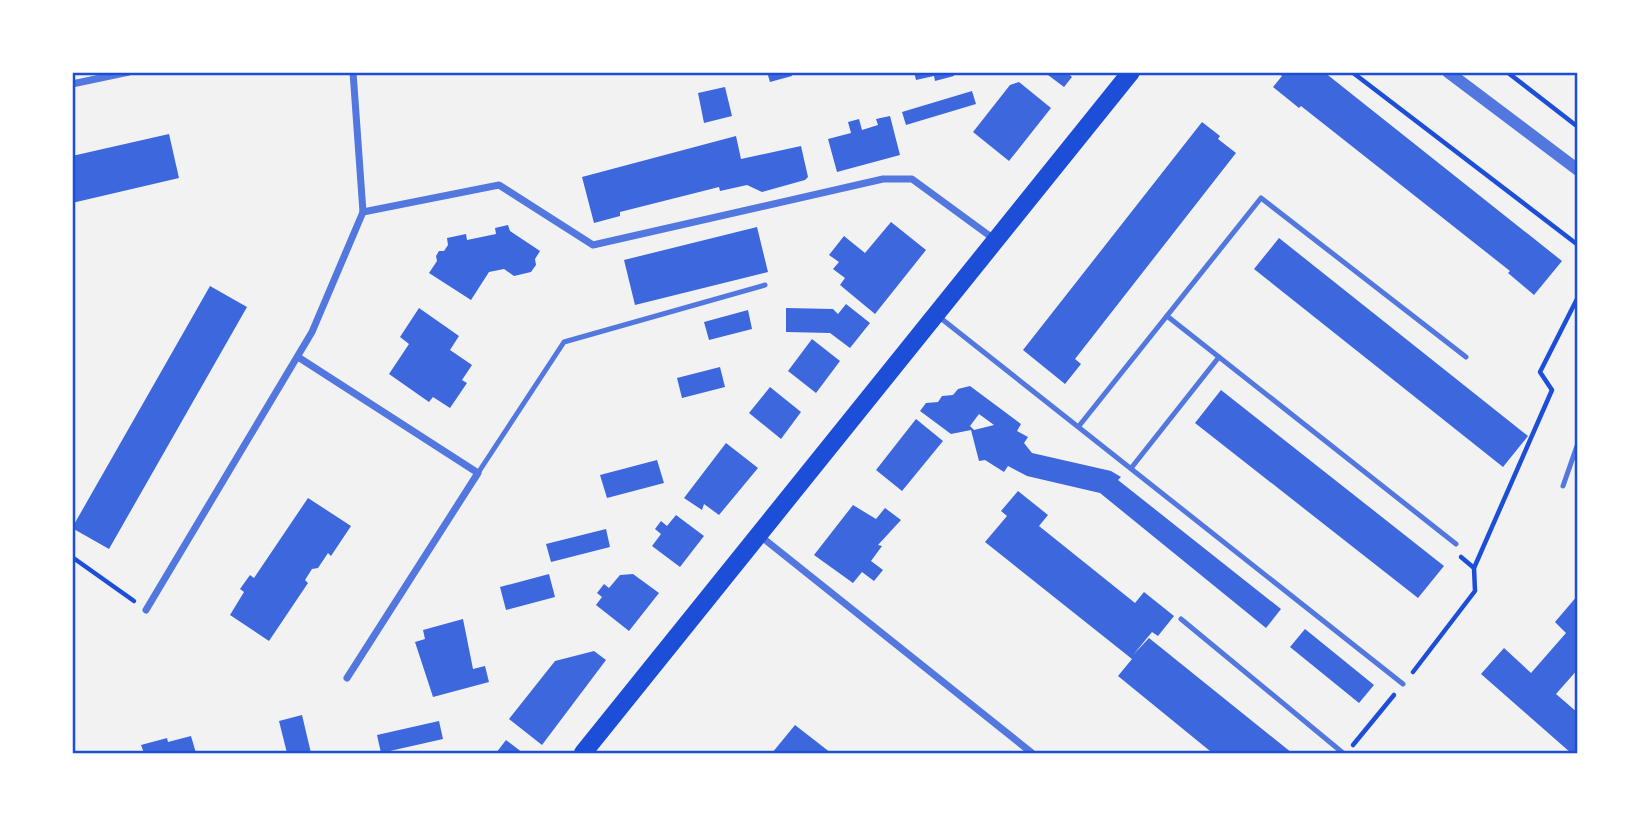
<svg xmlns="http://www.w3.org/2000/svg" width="1650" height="825" viewBox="0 0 1650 825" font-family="'Sofia Sans Condensed',sans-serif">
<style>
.building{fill:#3d67dc;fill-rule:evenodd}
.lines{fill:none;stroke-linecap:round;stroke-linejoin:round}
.path{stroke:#1d4ed8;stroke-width:4.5}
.service{stroke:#5277de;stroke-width:5}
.minor{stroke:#5277de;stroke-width:7}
.tertiary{stroke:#5277de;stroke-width:12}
.primary{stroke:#1d4ed8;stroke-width:18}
.neatline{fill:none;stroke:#1d4ed8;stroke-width:2.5}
</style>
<rect width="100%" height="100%" fill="#f2f2f2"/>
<g class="building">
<polygon points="767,72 791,72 792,76 770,82"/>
<polygon points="914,72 953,72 954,76 935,81 934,76 916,80"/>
<polygon points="1044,72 1070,72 1069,74 1072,77 1064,87"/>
<polygon points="1277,72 1324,72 1562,261 1534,295 1508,273 1510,271 1301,106 1299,108 1273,87 1282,76"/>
<polygon points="1019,82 1051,108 1009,161 973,132 1010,85"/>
<polygon points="725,87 732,116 704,123 698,93"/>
<polygon points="972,91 976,104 906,125 902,112"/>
<polygon points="890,116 900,155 837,172 828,139 851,133 848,122 859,119 862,130 878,125 876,119"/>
<polygon points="1202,122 1220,136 1218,139 1236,153 1075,359 1081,364 1065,384 1023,350"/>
<polygon points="169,134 179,178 72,203 72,156"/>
<polygon points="736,136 741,159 801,146 808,177 805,180 762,192 747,185 720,191 719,187 620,212 620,216 594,223 582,177"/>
<polygon points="891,222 926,250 875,314 840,285 845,278 833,269 839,262 829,255 844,236 865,253"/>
<polygon points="508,225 510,231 540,251 535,259 536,265 531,272 514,276 504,269 489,272 471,300 429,273 437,261 436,256 439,251 444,251 448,245 447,238 466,234 467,240 496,234 495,228"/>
<polygon points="757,227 768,272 635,305 624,260"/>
<polygon points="1279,238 1528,436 1503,467 1254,269"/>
<polygon points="210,286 247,307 109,549 72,528"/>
<polygon points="846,304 870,323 850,348 830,333 786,332 786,308 833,309 838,314"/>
<polygon points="419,308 459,336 450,350 472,365 462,380 467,383 450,408 433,397 429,402 389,374 409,344 400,337"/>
<polygon points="748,310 752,329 709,340 704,322"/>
<polygon points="812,339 840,361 816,393 788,371"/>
<polygon points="720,367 725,387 682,398 677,378"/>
<path d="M970 386 1021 424 1017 431 1028 437 1024 443 1032 453 1111 471 1121 477 1118 480 1281 609 1266 628 1100 493 1027 476 1008 466 1004 472 985 460 979 461 971 430 951 434 920 411 926 403 938 402 942 396 953 395 958 389ZM979 414 994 425 974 430 970 426Z"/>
<polygon points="770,387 801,412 781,439 749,413"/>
<polygon points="1221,390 1444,566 1418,598 1195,423"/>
<polygon points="916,419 943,441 902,491 876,470"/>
<polygon points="726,443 758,468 719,515 704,504 702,510 684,498"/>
<polygon points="657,460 664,483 607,498 600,475"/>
<polygon points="1018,491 1048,515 1039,526 1135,603 1144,592 1174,616 1158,636 1152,632 1133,655 1149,638 1292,753 1208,753 1210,751 1118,676 1132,659 985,542 1007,516 1001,511"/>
<polygon points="308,498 351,526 331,556 328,553 318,568 312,569 305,580 308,583 269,641 230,615 244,592 240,589 250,575 254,578"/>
<polygon points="853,505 876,519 885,508 901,520 878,545 882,546 871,561 883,570 874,581 862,572 853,583 814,555"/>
<polygon points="676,515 704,536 680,567 652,546 661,534 655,529 661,521 667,526"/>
<polygon points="606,529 610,547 551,562 546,544"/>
<polygon points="549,574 555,597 506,610 500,587"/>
<polygon points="633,574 659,593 629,631 596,605 602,597 597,593 604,584 609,588 620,575"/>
<polygon points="1578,595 1578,669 1556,694 1578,713 1578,753 1571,753 1481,674 1504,648 1531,673 1566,633 1555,622"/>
<polygon points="463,619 473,669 485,666 489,682 433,697 415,642 425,639 423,630"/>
<polygon points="1305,629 1374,685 1359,703 1290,647"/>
<polygon points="594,651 606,660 542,745 509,719 555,661"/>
<polygon points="302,715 311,753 287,753 279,721"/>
<polygon points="439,721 443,739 381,753 377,735"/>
<polygon points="795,725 831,753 772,753"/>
<polygon points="191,736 196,753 144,753 141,745 167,738 168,742"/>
<polygon points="506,740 523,753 496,753"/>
</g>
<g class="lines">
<g class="path">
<polyline points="1352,72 1578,245"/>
<polyline points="1507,72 1578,127"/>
<polyline points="72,557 134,601"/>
<polyline points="1461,557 1474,568"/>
<polyline points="1413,672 1475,591 1474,568 1552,390 1540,372 1578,297"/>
<polyline points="1353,745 1394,695"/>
</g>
<g class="service">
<polyline points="938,316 1403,684"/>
<polyline points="1167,316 1456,544"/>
<polyline points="1079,426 1261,198 1466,357"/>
<polyline points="1132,467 1219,357"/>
<polyline points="478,473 564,342 765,285"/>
<polyline points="1563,486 1578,443"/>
<polyline points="1181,619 1343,753"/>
</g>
<g class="minor">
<polyline points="72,84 129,72"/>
<polyline points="363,212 499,185 593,245 883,179 912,179 994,239"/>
<polyline points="298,357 478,473 347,678"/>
<polyline points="759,535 1032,753"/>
<polyline points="146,610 312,332 363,212 353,72"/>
</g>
<polyline class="tertiary" points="1448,72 1578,170"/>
<polyline class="primary" points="583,753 1131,72"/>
</g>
<rect width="1650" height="825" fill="none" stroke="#ffffff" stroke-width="147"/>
<rect x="74" y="74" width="1502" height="678" class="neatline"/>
</svg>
